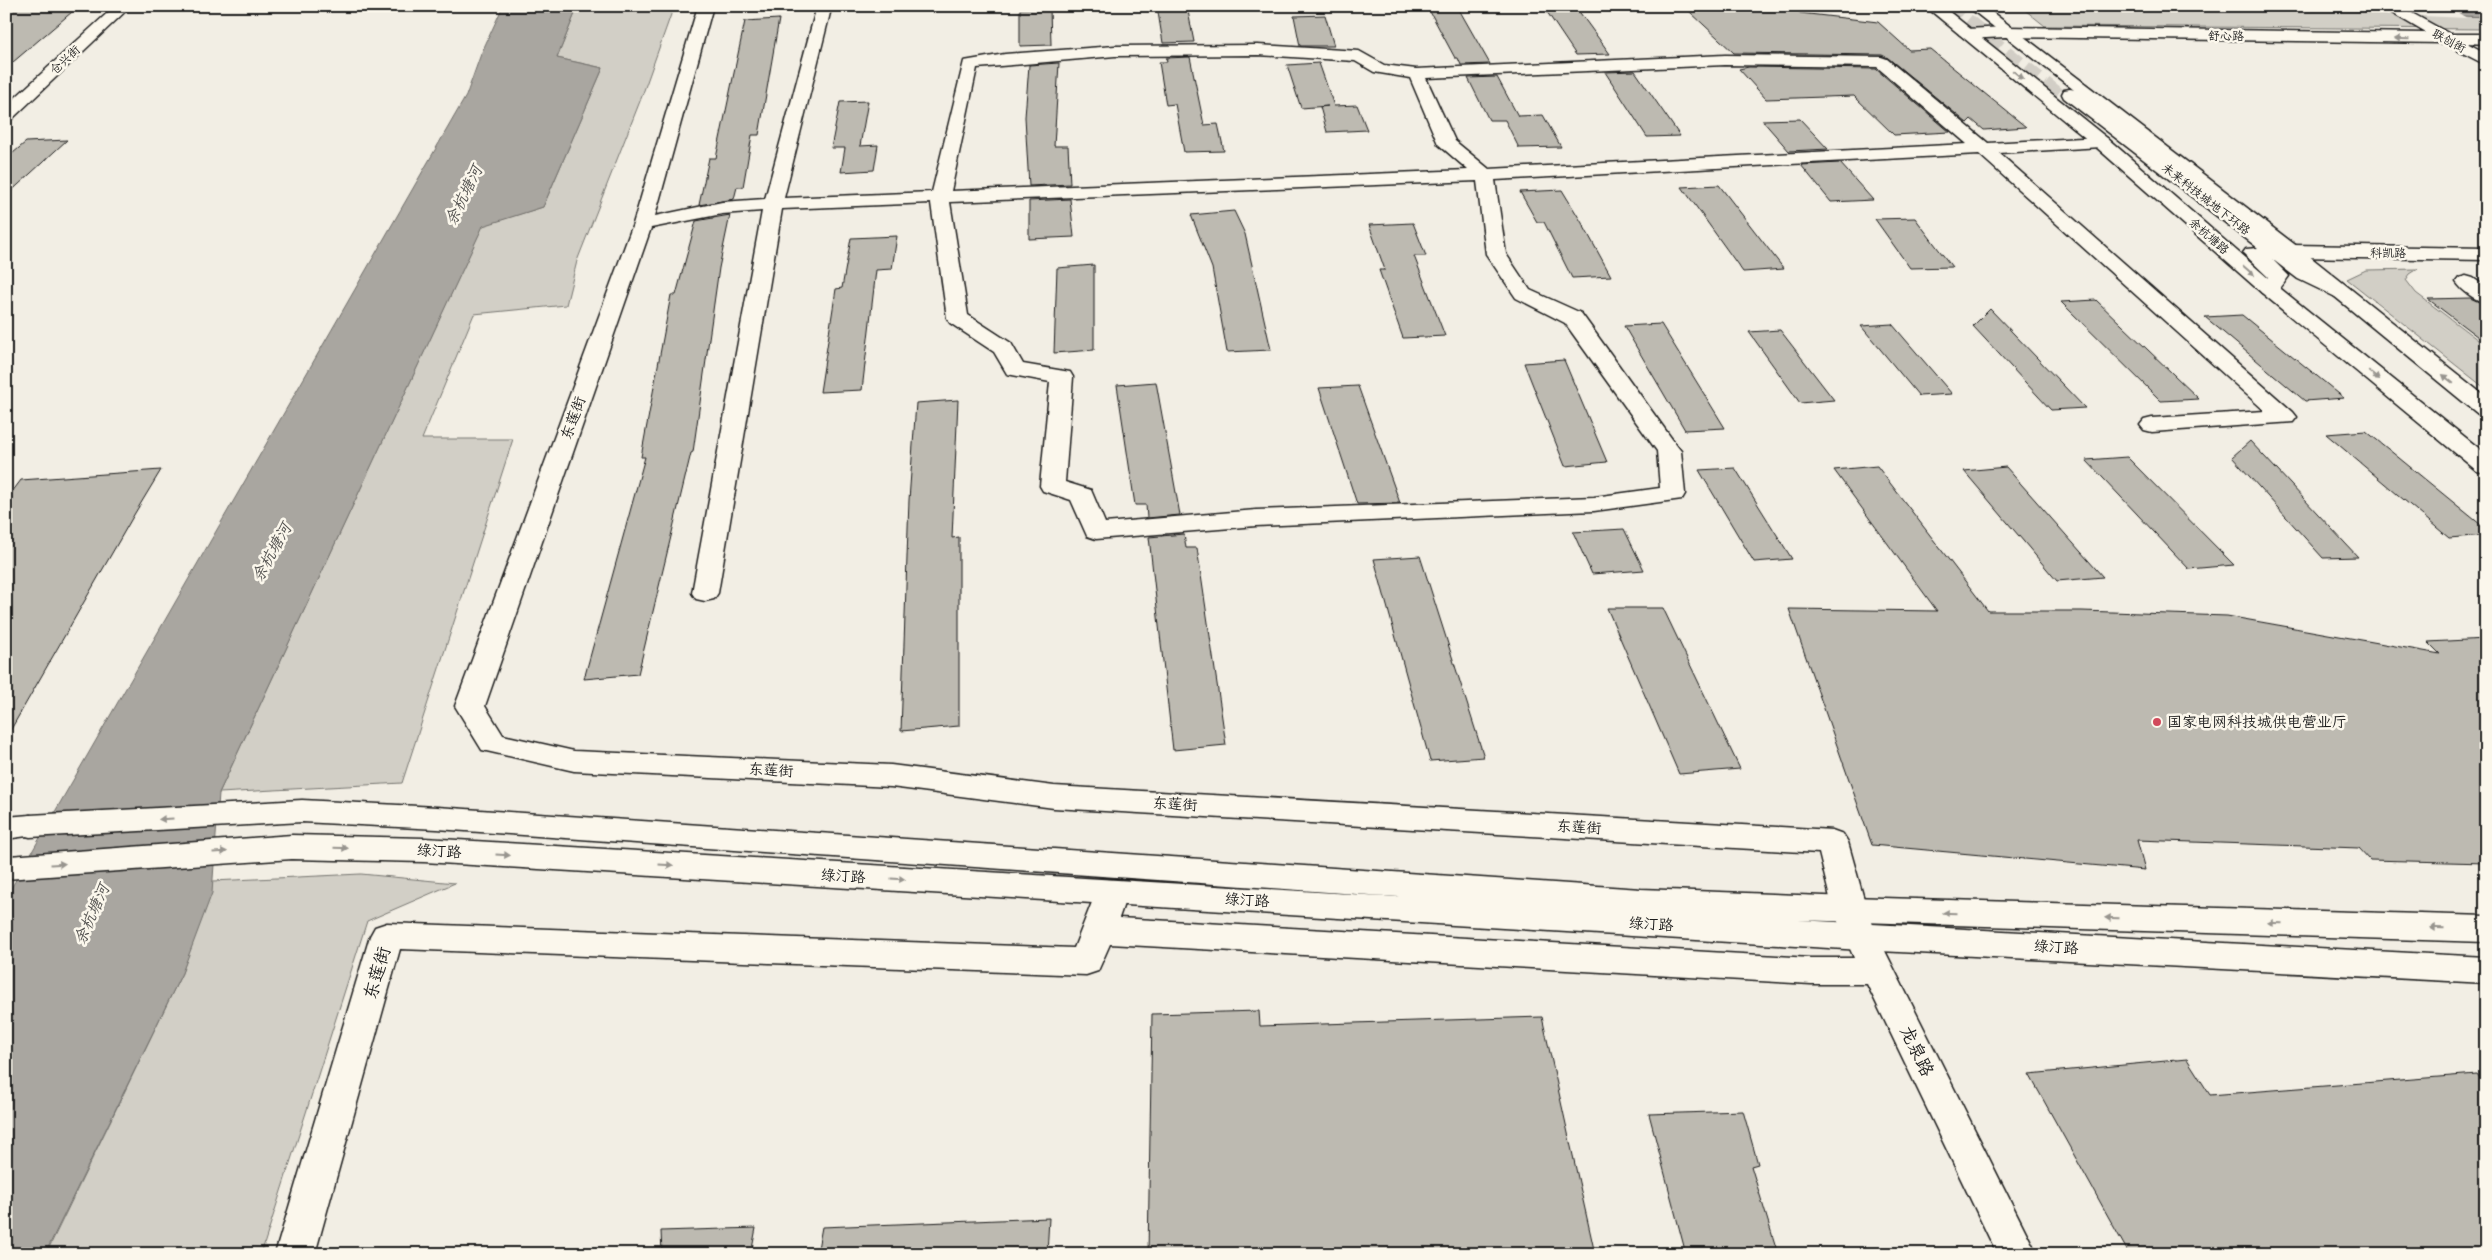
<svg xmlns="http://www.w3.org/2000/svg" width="2492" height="1260" viewBox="0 0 2492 1260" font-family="Sriracha,'LXGW WenKai TC',sans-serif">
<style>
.green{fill:#d2cfc6;stroke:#777671}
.water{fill:#a9a6a0;stroke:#716f6b}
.pier{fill:#f2eee4}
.building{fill:#bdbab1;stroke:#1c1c1c}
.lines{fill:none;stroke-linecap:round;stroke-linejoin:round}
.minor-tunnel{stroke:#d2cec6;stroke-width:17;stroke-dasharray:17 8;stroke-linecap:butt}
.minor-casing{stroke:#1c1c1c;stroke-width:3}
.major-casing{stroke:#1c1c1c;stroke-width:3}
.minor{fill:#fbf7ec;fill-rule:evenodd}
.major{fill:#fbf7ec;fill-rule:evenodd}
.oneway{fill:#97948e}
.poi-dot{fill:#d1495b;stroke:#fbf7ec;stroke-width:2}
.labels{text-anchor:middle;stroke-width:5;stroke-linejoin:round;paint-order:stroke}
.far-street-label{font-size:12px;fill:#1c1c1c;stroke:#fbf7ec}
.street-label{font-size:15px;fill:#1c1c1c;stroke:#fbf7ec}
.poi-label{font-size:15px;fill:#1c1c1c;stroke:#fbf7ec;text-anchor:start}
.water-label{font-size:16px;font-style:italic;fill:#545351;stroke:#fbf7ec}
.near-street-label{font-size:18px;fill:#1c1c1c;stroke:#fbf7ec}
</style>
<rect width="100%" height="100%" fill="#f2eee4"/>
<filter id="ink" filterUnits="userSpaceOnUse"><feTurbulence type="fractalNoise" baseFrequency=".02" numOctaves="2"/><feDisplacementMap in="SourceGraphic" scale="10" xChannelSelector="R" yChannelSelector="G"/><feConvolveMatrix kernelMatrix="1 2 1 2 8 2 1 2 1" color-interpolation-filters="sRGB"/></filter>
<g filter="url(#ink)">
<g class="green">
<polygon points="578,6 674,6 642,96 577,261 566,305 474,314 422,439 513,439 402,783 219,793 483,225 543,207 603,68 557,58"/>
<path d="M2020 6C2176 6 2331 7 2486 17V29L2045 26Z"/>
<polygon points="2418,269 2410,274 2406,280 2416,293 2486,346 2486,389 2347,279 2366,270"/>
<polygon points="361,874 455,883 367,921 261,1254 46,1254 182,973 213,881"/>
</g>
<g class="water">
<polygon points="503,6 578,6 557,58 603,68 543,207 483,226 219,793 212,893 182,973 45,1254 6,1254 6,897 466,96 481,54"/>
<polygon points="2246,6 2486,6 2486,17"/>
</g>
<polygon class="pier" points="2365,6 2446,6 2467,18 2377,14"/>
<g class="building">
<polygon points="6,6 79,6 6,68"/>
<polygon points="1157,6 1187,6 1194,42 1163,43"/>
<polygon points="1427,6 1457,6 1490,64 1461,65 1458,58 1455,58"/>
<polygon points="1543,6 1575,6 1610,54 1576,55"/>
<polygon points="1793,7 1800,13 1878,22 1909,50 1930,49 2026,127 1984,130 1971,119 1967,123 1888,58 1882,55 1734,53 1689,11"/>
<polygon points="1050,8 1051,45 1020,46 1020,9"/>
<polygon points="1325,15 1334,46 1300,46 1294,16"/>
<polygon points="779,19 759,135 752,135 743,187 737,187 734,199 699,205 709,158 716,158 745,21"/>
<polygon points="1190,57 1204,125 1218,124 1224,151 1184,152 1175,104 1166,105 1159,62 1167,62 1166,58"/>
<polygon points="1059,63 1054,146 1068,146 1070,184 1029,186 1025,117 1029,65"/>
<polygon points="1319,63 1334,106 1357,105 1367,130 1327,132 1320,107 1328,106 1301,108 1287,65"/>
<polygon points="1749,67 1876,69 1950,132 1894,135 1854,96 1766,99 1739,69"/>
<polygon points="1635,71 1680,136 1647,137 1605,72"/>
<polygon points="1497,77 1518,116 1543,115 1561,147 1519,148 1505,120 1489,120 1468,78"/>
<polygon points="868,101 860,146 878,145 874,170 841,172 845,148 831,148 840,102"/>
<polygon points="1800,119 1828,149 1789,151 1762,120"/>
<polygon points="67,140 6,196 6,159 26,142"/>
<polygon points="1840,163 1873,200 1831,202 1801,165"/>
<polygon points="1719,185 1784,269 1743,272 1682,187"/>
<polygon points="1562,190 1582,223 1611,276 1572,278 1544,222 1537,222 1520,192"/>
<polygon points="1070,199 1074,237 1029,239 1029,201"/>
<polygon points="1234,211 1245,234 1271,350 1227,352 1212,268 1191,215"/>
<polygon points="730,215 719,268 693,452 691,453 638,674 584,679 645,457 641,457 671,295 676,295 696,221"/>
<polygon points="1915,218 1952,267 1910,268 1875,219"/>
<polygon points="1413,223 1426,256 1414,256 1445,336 1403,338 1379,270 1385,270 1369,225"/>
<polygon points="897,236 892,269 876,270 862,390 820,392 836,289 842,288 851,238"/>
<polygon points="1094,265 1094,350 1054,353 1057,268"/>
<polygon points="2470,298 2486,305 2486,343 2428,299"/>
<polygon points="2096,300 2199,399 2161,401 2061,302"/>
<polygon points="1990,309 2085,408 2051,410 1973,326"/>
<polygon points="2242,315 2344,398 2305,401 2205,317"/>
<polygon points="1661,324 1725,428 1685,430 1624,326"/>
<polygon points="1892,324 1952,394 1919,396 1861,326"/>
<polygon points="1780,330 1834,400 1800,403 1749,332"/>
<polygon points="1564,360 1607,462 1565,466 1524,363"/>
<polygon points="1156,382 1180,515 1147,518 1146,505 1135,505 1117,385"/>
<polygon points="1358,386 1400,503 1357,504 1319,388"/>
<polygon points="958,400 952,538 959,537 959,726 901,731 909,500 916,403"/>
<polygon points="2366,431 2486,529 2486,535 2449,538 2326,434"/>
<polygon points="2250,441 2358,557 2323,558 2232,457"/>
<polygon points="2127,457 2234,565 2189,569 2086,460"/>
<polygon points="1877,466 1988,611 2082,611 2227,616 2440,654 2428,642 2486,639 2486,863 2370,860 2359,848 2137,840 2145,870 1872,845 1789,609 1937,611 1834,470"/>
<polygon points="2006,467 2103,577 2057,581 1964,471"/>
<polygon points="1735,468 1792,559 1754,562 1699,470"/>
<polygon points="161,470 135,513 6,738 6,500 21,480"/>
<polygon points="1624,529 1644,570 1592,574 1573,532"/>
<polygon points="1184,534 1186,548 1197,548 1226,745 1173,750 1149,537"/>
<polygon points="1420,556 1484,757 1430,761 1374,559"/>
<polygon points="1607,608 1663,608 1740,769 1679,774"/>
<polygon points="1259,1011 1260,1026 1542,1017 1595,1254 1148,1254 1152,1014"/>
<polygon points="2187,1059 2210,1095 2477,1074 2486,1086 2486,1254 2129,1254 2029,1074"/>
<polygon points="1743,1111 1758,1164 1751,1166 1778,1254 1686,1254 1649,1114"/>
<polygon points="1049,1218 1047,1254 817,1254 822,1227"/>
<polygon points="756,1228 751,1254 662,1254 661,1231"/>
</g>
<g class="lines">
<polyline class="minor-tunnel" points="1947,6 2057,95"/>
<g class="minor-casing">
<g id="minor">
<polygon points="115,6 131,6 12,119 6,120 6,106"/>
<path d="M698 6H713L655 216 722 202 765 199 817 6H829L831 9 784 198 932 192 964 61 1005 54 1115 46 1258 45 1359 51 1384 65 1416 69 1725 55 1881 57 1887 59 1988 143 2101 137 2107 138 2110 142 2107 146 2101 147 1999 153 2293 412 2297 417 2293 422 2152 432 2144 430 2140 425 2144 420 2152 418 2265 411 1979 154 1495 180 1506 254 1530 290 1581 313 1677 446 1681 451 1685 494 1682 499 1594 511 1256 526 1096 539 1087 536 1071 500 1043 491 1040 486 1050 382 1007 374 994 352 950 323 947 318 931 203 782 209 718 593 714 599 705 601 696 599 692 593 762 211 722 214 651 228 485 706 503 735 574 751 891 765 1054 786 1832 830 1843 834 1848 842 1867 910 1878 937 2037 1254H1997L1867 984H1811L1110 944 1098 971 1086 975 400 949 315 1254H275L370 936 375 927 387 923 1074 948 1096 892 1100 883 1112 880 1124 883 1128 892 1119 918 1811 958H1854L1833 910 1819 853 1054 808 891 787 574 771 482 750 455 706 633 224ZM1258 55 1355 61 1374 72 1410 78 1438 144 1468 170 951 191 977 68 1115 56ZM1725 65 1877 67 1967 144 1489 169 1455 141 1426 78ZM1477 181 1486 254 1516 298 1565 323 1657 451 1660 488 1594 497 1256 510 1105 523 1091 490 1065 482 1073 377 1070 372 1023 364 1011 343 968 315 950 202Z"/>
<polygon points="2380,6 2399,6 2450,34 2486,34 2486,44 2467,43 2486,53 2486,65 2443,43 2005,37 1967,39 1959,34 1967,29 2005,27 2426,33"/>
<path d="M2070 89 2076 90 2283 248 2291 245 2486 248V260L2294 257 2312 271 2353 292 2356 296 2353 300 2346 302 2298 279 2272 259 2289 276C2281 287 2277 297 2262 293L2259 289 2268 277 2243 253 2246 249 2258 248 2064 98 2062 94 2064 90Z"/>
<path d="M2466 276 2473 278 2486 287V303C2475 300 2462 291 2456 282L2459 278Z"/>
<polygon points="30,815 41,818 46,826 41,834 6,839 6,817"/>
</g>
</g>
<g class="major-casing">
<g id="major">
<polygon points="1925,6 1942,6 2107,138 2276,285 2486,454 2486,473 2477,471 2262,293 2095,146"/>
<polygon points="1967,6 1984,6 2298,247 2486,397 2486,416 2478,414 2284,255"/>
<polygon points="302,800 437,807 1641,889 1850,897 2486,916 2486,942 1798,920 2486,957 2486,983 1861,950 424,862 292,859 6,879 6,857 9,856 292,835 424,838 1399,897 437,829 302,822 30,837 19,834 14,826 19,818 30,815"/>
</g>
</g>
<use href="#minor" class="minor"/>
<use href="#major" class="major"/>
</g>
<defs><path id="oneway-solid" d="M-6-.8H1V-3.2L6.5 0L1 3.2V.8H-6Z" transform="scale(1.25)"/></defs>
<g class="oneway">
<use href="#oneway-solid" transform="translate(2402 39) rotate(-179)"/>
<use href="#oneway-solid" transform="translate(2018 75) rotate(39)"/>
<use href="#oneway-solid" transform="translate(2249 271) rotate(41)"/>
<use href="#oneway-solid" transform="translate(2374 375) rotate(39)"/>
<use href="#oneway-solid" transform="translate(2448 379) rotate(-141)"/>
<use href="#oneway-solid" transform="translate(166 819) rotate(177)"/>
<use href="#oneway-solid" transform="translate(341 848) rotate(1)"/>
<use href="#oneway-solid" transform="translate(220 852) rotate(-4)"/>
<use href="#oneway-solid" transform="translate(503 855) rotate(3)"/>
<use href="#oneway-solid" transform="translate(58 864) rotate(-4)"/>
<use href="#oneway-solid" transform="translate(666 865) rotate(3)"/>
<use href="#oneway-solid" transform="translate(898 879) rotate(3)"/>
<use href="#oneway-solid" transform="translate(1950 913) rotate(-178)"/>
<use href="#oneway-solid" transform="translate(2112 918) rotate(-178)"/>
<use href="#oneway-solid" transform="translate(2275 923) rotate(-178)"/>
<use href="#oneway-solid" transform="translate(2437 928) rotate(-178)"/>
</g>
</g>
<circle class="poi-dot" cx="2157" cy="722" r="5"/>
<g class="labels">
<g class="far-street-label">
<text transform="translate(2226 36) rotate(1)" y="4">舒心路</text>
<text transform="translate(2449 41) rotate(28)" y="4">联创街</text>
<text transform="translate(65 60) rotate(-43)" y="4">仓兴街</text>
<text transform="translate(2206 199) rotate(38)" y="4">未来科技城地下环路</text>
<text transform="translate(2209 236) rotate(41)" y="4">余杭塘路</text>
<text transform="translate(2388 253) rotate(1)" y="4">科凯路</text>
</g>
<g class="street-label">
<text transform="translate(573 418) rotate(-70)" y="5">东莲街</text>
<text transform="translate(771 770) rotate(3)" y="5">东莲街</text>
<text transform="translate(1175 804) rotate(3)" y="5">东莲街</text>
<text transform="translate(1579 827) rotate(3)" y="5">东莲街</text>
<text transform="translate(439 851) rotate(3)" y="5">绿汀路</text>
<text transform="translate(843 876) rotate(3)" y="5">绿汀路</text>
<text transform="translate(1247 900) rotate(3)" y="5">绿汀路</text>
<text transform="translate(1651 924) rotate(3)" y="5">绿汀路</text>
<text transform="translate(2056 947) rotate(3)" y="5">绿汀路</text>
</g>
<g class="poi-label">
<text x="2167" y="727">国家电网科技城供电营业厅</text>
</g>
<g class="water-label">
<text transform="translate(463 195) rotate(-64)" y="6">余杭塘河</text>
<text transform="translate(271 552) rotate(-61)" y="6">余杭塘河</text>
<text transform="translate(91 914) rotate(-66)" y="6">余杭塘河</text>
</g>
<g class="near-street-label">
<text transform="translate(377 973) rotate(-74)" y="6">东莲街</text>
<text transform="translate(1917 1051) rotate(64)" y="6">龙泉路</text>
</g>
</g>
<rect width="2492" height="1260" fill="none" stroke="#fbf7ec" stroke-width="25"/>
<rect x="12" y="12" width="2467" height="1235" fill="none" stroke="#1c1c1c" stroke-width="2" filter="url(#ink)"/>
</svg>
